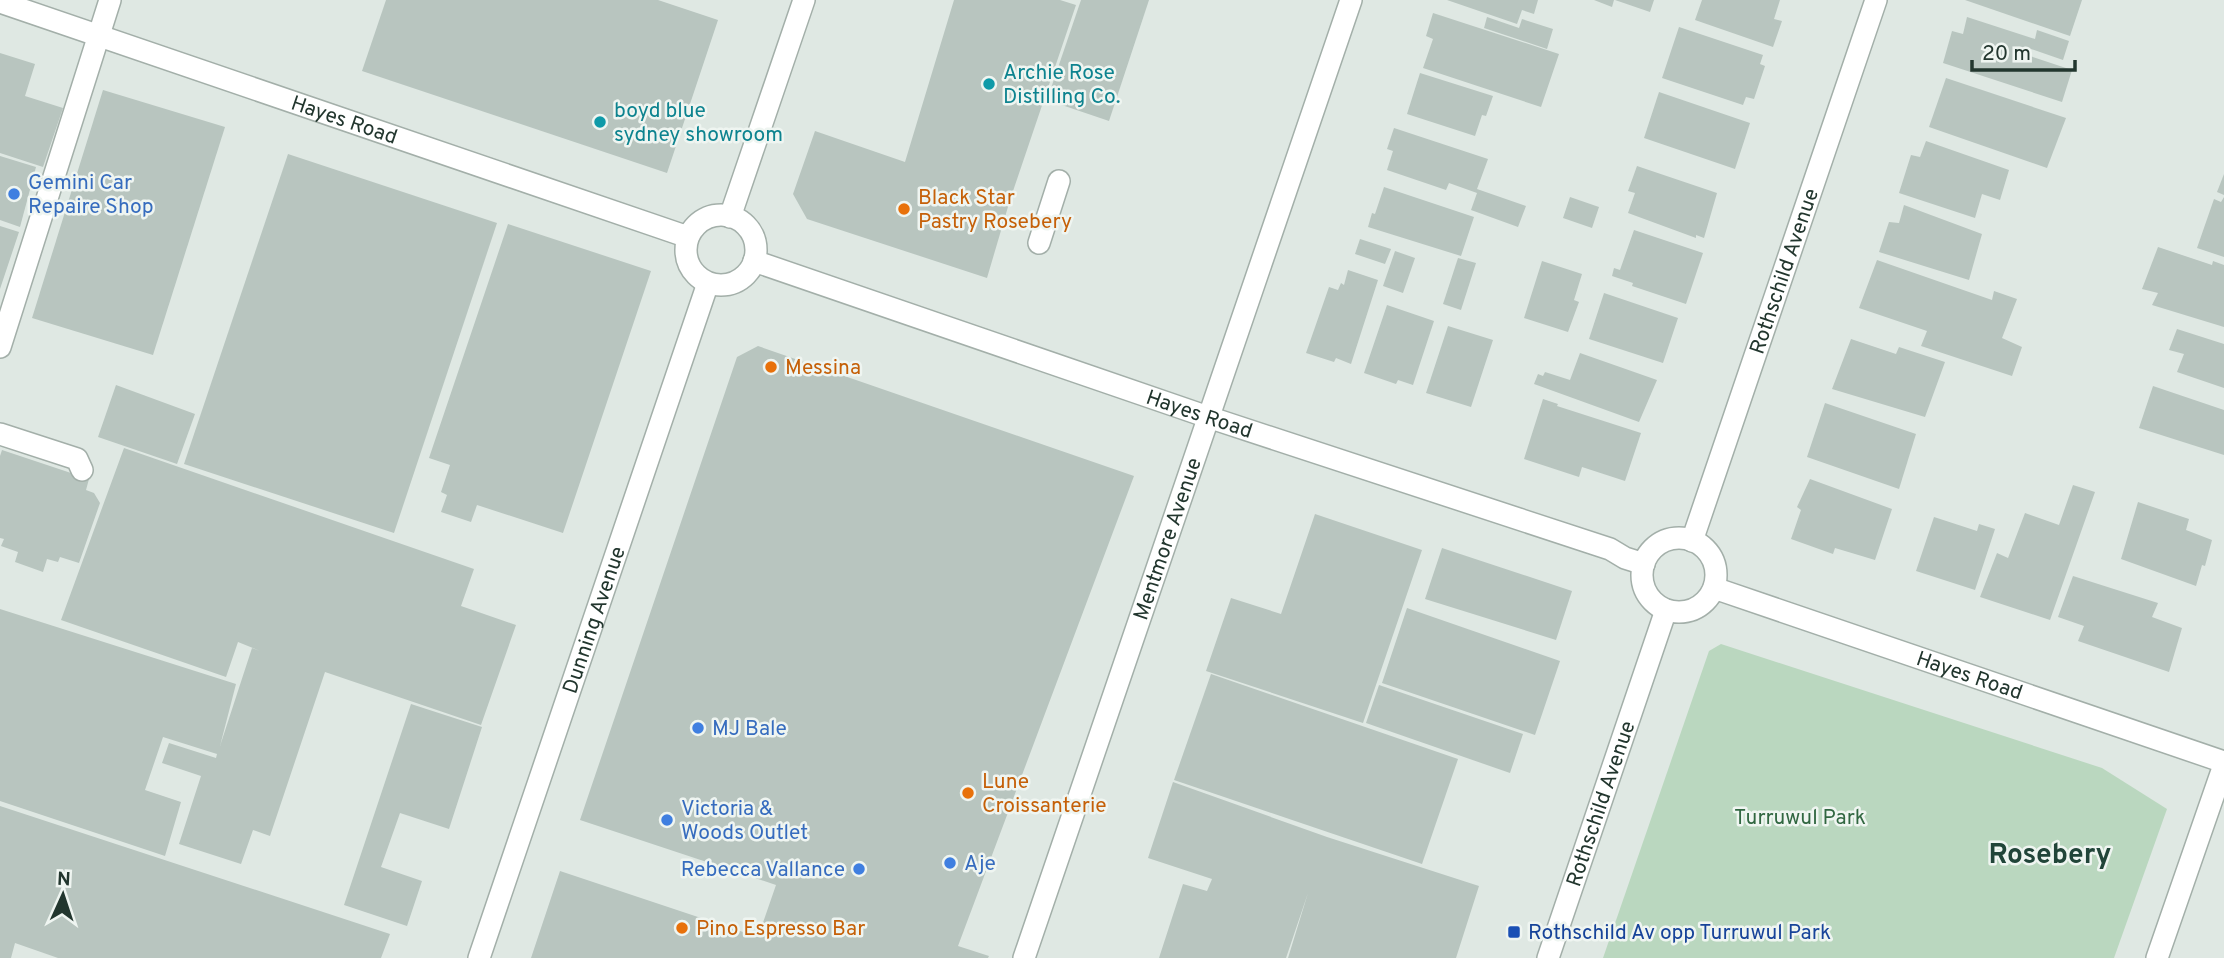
<svg xmlns="http://www.w3.org/2000/svg" width="2224" height="958" viewBox="0 0 2224 958" font-family="Overpass,sans-serif">
<style>
.green{fill:#bad7bf}
.building{fill:#b8c5bf}
.lines{fill:none;stroke-linecap:round;stroke-linejoin:round}
.minor-casing{stroke:#a3afa9;stroke-width:24}
.minor{stroke:#fff;stroke-width:21}
.culture-dot{fill:#0f9aa8;stroke:#eff5f1;stroke-width:2.5}
.shop-dot{fill:#3f7fe0;stroke:#eff5f1;stroke-width:2.5}
.food-dot{fill:#e8710a;stroke:#eff5f1;stroke-width:2.5}
.transit-dot{fill:#1a4fb4;stroke:#eff5f1;stroke-width:2.5}
.labels{text-anchor:middle;stroke-width:5;stroke-linejoin:round;paint-order:stroke}
.culture-label{font-size:21px;fill:#0d838f;stroke:#eff5f1;text-anchor:start}
.street-label{font-size:21px;fill:#22362e;stroke:#eff5f1}
.shop-label{font-size:21px;fill:#366cbe;stroke:#eff5f1;text-anchor:start}
.food-label{font-size:21px;fill:#c56008;stroke:#eff5f1;text-anchor:start}
.park-label{font-size:21px;fill:#316741;stroke:#eff5f1}
.transit-label{font-size:21px;fill:#164399;stroke:#eff5f1;text-anchor:start}
.district-label{font-size:28px;font-weight:bold;fill:#214539;stroke:#eff5f1}
</style>
<rect width="100%" height="100%" fill="#dfe8e3"/>
<polygon class="green" points="1721,644 2102,768 2167,809 2114,958 1603,958 1709,651"/>
<g class="building">
<polygon points="386,0 658,0 718,20 667,173 362,71"/>
<polygon points="954,0 1060,0 1076,5 1010,200 987,278 807,219 793,194 815,131 905,162"/>
<polygon points="1081,0 1149,0 1109,121 1047,100"/>
<polygon points="1447,0 1538,0 1534,14 1522,10 1517,24"/>
<polygon points="1594,0 1614,0 1612,7"/>
<polygon points="1615,0 1654,0 1650,12"/>
<polygon points="1702,0 1780,0 1774,19 1782,21 1773,47 1695,20"/>
<polygon points="1965,0 2082,0 2070,36"/>
<polygon points="1433,13 1559,54 1541,107 1423,68 1433,39 1426,36"/>
<polygon points="1487,17 1519,28 1522,19 1553,29 1547,49 1484,28"/>
<polygon points="1967,17 2035,39 2037,30 2069,41 2063,60 2031,49 2030,56 2072,70 2062,102 1943,63 1952,31 1963,34"/>
<polygon points="1679,27 1763,55 1760,64 1765,66 1754,99 1746,97 1743,105 1662,78"/>
<polygon points="0,53 35,64 25,96 63,108 43,167 0,153"/>
<polygon points="1420,73 1493,96 1486,116 1482,115 1475,136 1407,114"/>
<polygon points="1946,78 2066,118 2047,168 1929,127"/>
<polygon points="103,90 225,127 153,355 32,318"/>
<polygon points="1659,92 1750,123 1735,169 1644,138"/>
<polygon points="1394,128 1488,159 1477,189 1526,206 1518,227 1471,210 1477,193 1449,183 1446,190 1387,170 1393,151 1387,149"/>
<polygon points="1926,141 2009,170 2000,200 1982,194 1975,218 1899,193 1911,155 1920,157"/>
<polygon points="288,154 497,223 394,533 184,464"/>
<polygon points="0,156 36,167 20,227 0,220"/>
<polygon points="1637,166 1717,193 1704,238 1696,235 1696,238 1628,213 1635,193 1628,191"/>
<polygon points="2224,174 2224,195 2217,192"/>
<polygon points="1384,187 1474,217 1461,256 1368,227 1372,213 1375,214"/>
<polygon points="1570,197 1599,207 1592,228 1563,218"/>
<polygon points="2224,197 2224,257 2197,248 2214,199 2221,202"/>
<polygon points="1904,205 1982,234 1969,280 1879,252 1889,222 1899,223"/>
<polygon points="508,224 651,271 563,533 477,505 471,522 441,512 447,495 441,492 450,465 429,458"/>
<polygon points="0,226 19,232 0,289"/>
<polygon points="1634,230 1703,253 1686,304 1632,286 1633,283 1612,276 1614,268 1620,270"/>
<polygon points="1360,239 1391,249 1385,264 1355,254"/>
<polygon points="2158,247 2212,265 2213,261 2224,265 2224,327 2152,305 2158,293 2142,289"/>
<polygon points="1395,251 1415,258 1403,293 1383,286"/>
<polygon points="1458,258 1476,263 1461,310 1443,304"/>
<polygon points="1877,260 1992,300 1994,291 2017,299 2002,338 2022,347 2012,376 1921,346 1927,331 1859,308"/>
<polygon points="1542,261 1582,274 1574,300 1579,302 1568,332 1524,318"/>
<polygon points="1348,270 1378,280 1351,364 1336,358 1334,362 1306,353 1329,287 1338,290 1341,283 1344,285"/>
<polygon points="1604,293 1678,318 1663,363 1589,339"/>
<polygon points="1387,305 1434,321 1413,385 1398,380 1396,384 1364,373"/>
<polygon points="1448,326 1493,340 1471,407 1426,393"/>
<polygon points="2177,329 2224,344 2224,388 2177,372 2184,354 2169,350"/>
<polygon points="1851,339 1896,354 1899,347 1945,362 1925,417 1832,389"/>
<polygon points="758,346 1134,476 958,946 989,956 988,958 531,958 560,871 758,937 776,885 580,820 737,357"/>
<polygon points="1580,353 1657,380 1639,422 1534,384 1538,374 1543,376 1545,372 1570,380"/>
<polygon points="116,385 195,414 177,464 98,437"/>
<polygon points="2153,386 2224,410 2224,455 2139,428"/>
<polygon points="1543,399 1558,404 1557,406 1641,433 1625,481 1582,467 1579,477 1524,459"/>
<polygon points="1825,403 1916,434 1899,489 1807,457"/>
<polygon points="124,448 474,569 461,606 516,625 481,725 325,672 270,836 253,830 241,864 179,844 201,776 162,763 169,743 216,758 217,754 163,737 145,790 181,802 165,856 0,801 0,609 236,684 220,746 252,648 260,651 238,642 226,677 61,620"/>
<polygon points="2,450 89,479 86,490 94,493 100,503 79,563 60,557 58,562 47,559 43,572 15,562 18,552 1,546 4,539 0,538 0,456"/>
<polygon points="1810,479 1892,509 1875,560 1835,548 1833,554 1791,539 1801,510 1797,507"/>
<polygon points="2073,485 2095,492 2050,620 1980,597 1997,553 2008,558 2025,513 2059,525"/>
<polygon points="2138,502 2189,519 2186,530 2212,540 2205,566 2202,565 2196,586 2121,559"/>
<polygon points="1315,514 1422,550 1363,723 1206,671 1231,598 1281,614"/>
<polygon points="1934,517 1977,531 1979,524 1995,529 1975,590 1916,571"/>
<polygon points="1442,548 1572,591 1556,640 1425,599"/>
<polygon points="2073,576 2158,603 2152,617 2182,628 2169,672 2078,641 2084,626 2058,617"/>
<polygon points="1407,608 1560,661 1535,735 1382,683"/>
<polygon points="1211,674 1458,759 1422,864 1174,780"/>
<polygon points="1379,685 1523,734 1510,773 1366,723"/>
<polygon points="411,704 482,727 449,829 400,813 381,867 422,881 407,926 344,905"/>
<polygon points="1173,782 1327,837 1479,886 1456,958 1288,958 1308,893 1286,958 1159,958 1183,884 1207,891 1212,879 1148,858"/>
<polygon points="0,806 390,934 381,958 58,958 15,943 11,958 0,958"/>
</g>
<g class="lines">
<g class="minor-casing">
<g id="minor">
<path id="s1" d="M0 2 688 237"/>
<circle cx="721" cy="250" r="35"/>
<polyline points="730,217 804,0"/>
<polyline points="1039,243 1059,181"/>
<path id="s2" d="M754 261 1208 417 1610 549 1625 558 1644 564"/>
<polyline points="0,347 110,0"/>
<polyline points="0,434 77,459 82,470"/>
<circle cx="1679" cy="575" r="37"/>
<path id="s3" d="M1692 541 1876 0"/>
<path id="s4" d="M1714 588 2224 762"/>
<path id="s5" d="M479 958 708 283"/>
<path id="s6" d="M1024 958 1351 0"/>
<path id="s7" d="M1548 958 1666 610"/>
<polyline points="2157,958 2224,765"/>
</g>
</g>
<use href="#minor" class="minor"/>
</g>
<g class="culture-dot">
<circle cx="989" cy="84" r="7"/>
<circle cx="600" cy="122" r="7"/>
</g>
<g class="shop-dot">
<circle cx="14" cy="194" r="7"/>
<circle cx="698" cy="728" r="7"/>
<circle cx="667" cy="820" r="7"/>
<circle cx="950" cy="863" r="7"/>
<circle cx="859" cy="869" r="7"/>
</g>
<g class="food-dot">
<circle cx="904" cy="209" r="7"/>
<circle cx="771" cy="367" r="7"/>
<circle cx="968" cy="793" r="7"/>
<circle cx="682" cy="928" r="7"/>
</g>
<rect class="transit-dot" x="1507" y="925" width="14" height="14" rx="3.5"/>
<g class="labels">
<g class="culture-label">
<text x="1003" y="79">Archie Rose<tspan x="1003" dy="24">Distilling Co.</tspan></text>
<text x="614" y="117">boyd blue<tspan x="614" dy="24">sydney showroom</tspan></text>
</g>
<g class="street-label">
<text dy="7" stroke="none"><textPath href="#s1" startOffset="364">Hayes Road</textPath></text>
<text dy="7" stroke="none"><textPath href="#s3" startOffset="285">Rothschild Avenue</textPath></text>
<text dy="7" stroke="none"><textPath href="#s2" startOffset="471">Hayes Road</textPath></text>
<text dy="7" stroke="none"><textPath href="#s6" startOffset="443">Mentmore Avenue</textPath></text>
<text dy="7" stroke="none"><textPath href="#s5" startOffset="357">Dunning Avenue</textPath></text>
<text dy="7" stroke="none"><textPath href="#s4" startOffset="270">Hayes Road</textPath></text>
<text dy="7" stroke="none"><textPath href="#s7" startOffset="163">Rothschild Avenue</textPath></text>
</g>
<g class="shop-label">
<text x="28" y="189">Gemini Car<tspan x="28" dy="24">Repaire Shop</tspan></text>
<text x="712" y="735">MJ Bale</text>
<text x="681" y="815">Victoria &amp;<tspan x="681" dy="24">Woods Outlet</tspan></text>
<text x="964" y="870">Aje</text>
<text x="845" y="876" text-anchor="end">Rebecca Vallance</text>
</g>
<g class="food-label">
<text x="918" y="204">Black Star<tspan x="918" dy="24">Pastry Rosebery</tspan></text>
<text x="785" y="374">Messina</text>
<text x="982" y="788">Lune<tspan x="982" dy="24">Croissanterie</tspan></text>
<text x="696" y="935">Pino Espresso Bar</text>
</g>
<g class="park-label">
<text x="1800" y="824">Turruwul Park</text>
</g>
<g class="transit-label">
<text x="1528" y="939">Rothschild Av opp Turruwul Park</text>
</g>
<g class="district-label">
<text x="2050" y="863">Rosebery</text>
</g>
</g>
<g transform="translate(63 895) rotate(3)" stroke="#eff5f1" stroke-width="5" paint-order="stroke">
<path d="M0-5L12 26L0 18L-12 26Z" fill="#22362e"/>
<text y="-10" font-size="19" font-weight="bold" text-anchor="middle" fill="#22362e">N</text>
</g>
<path d="M1972 60v10h103v-10" fill="none" stroke="#22362e" stroke-width="3.5"/>
<text x="1982" y="60" font-size="21" fill="#22362e" stroke="#eff5f1" stroke-width="5" paint-order="stroke">20 m</text>
</svg>
